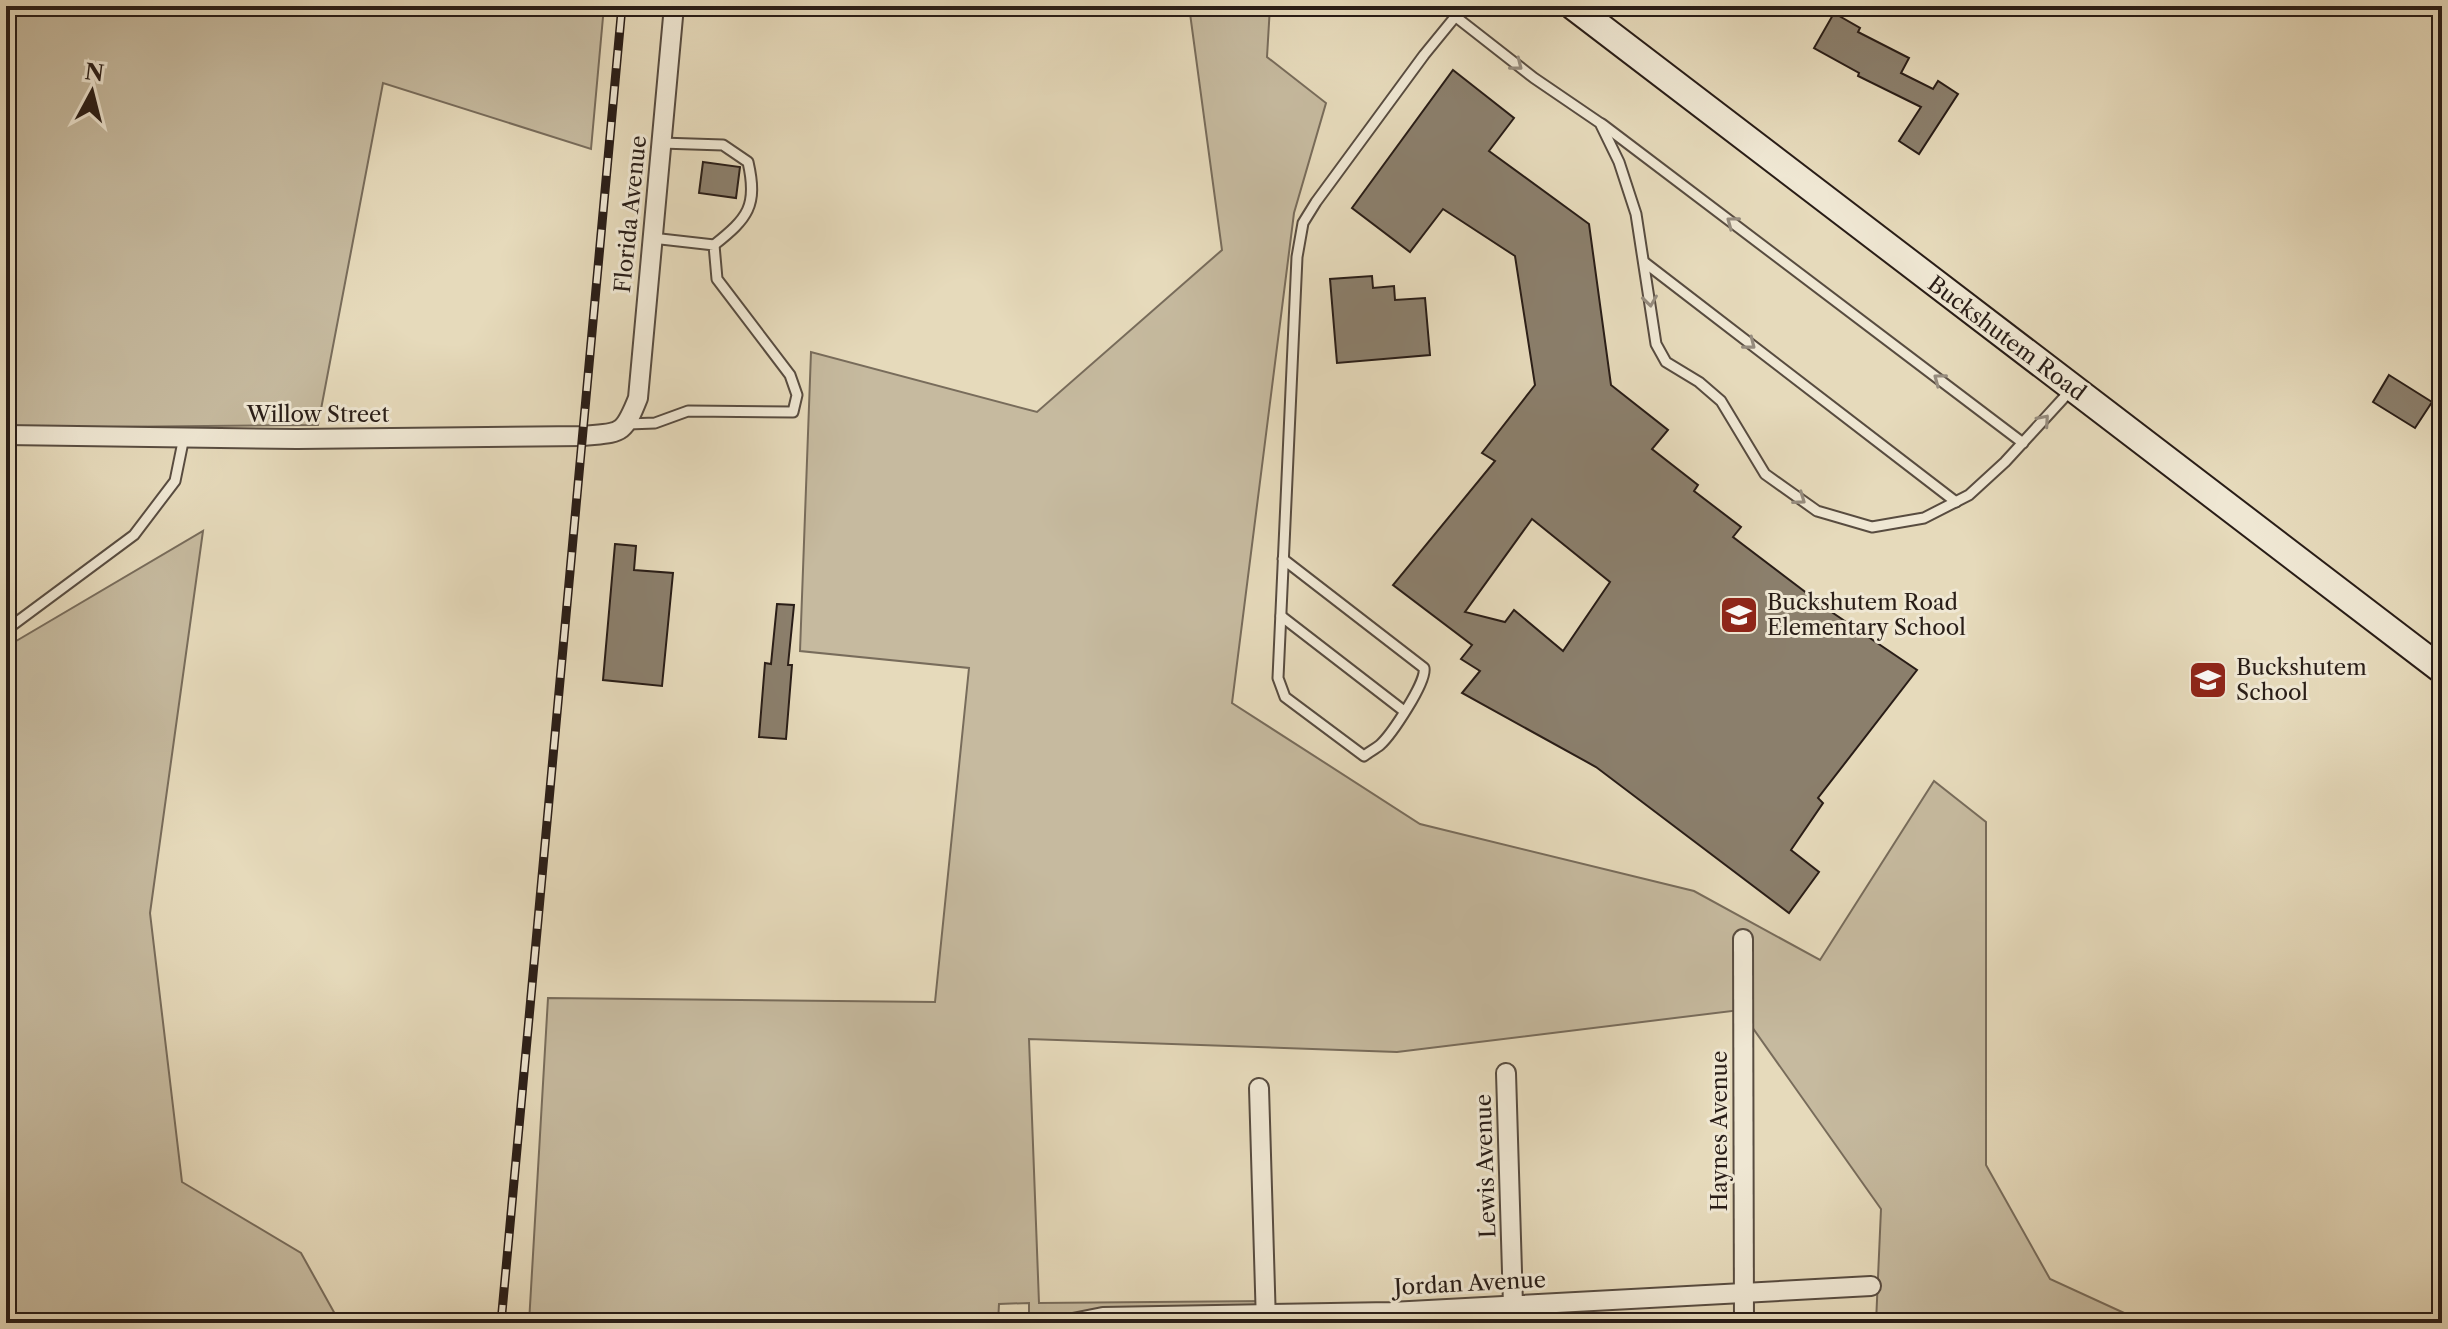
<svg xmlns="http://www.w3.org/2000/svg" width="2448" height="1329" viewBox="0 0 2448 1329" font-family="'Libre Caslon Text',serif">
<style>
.green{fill:#c6ba9f;stroke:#786c5b;stroke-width:2}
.building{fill:#8b7f6c;stroke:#291d17;stroke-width:2;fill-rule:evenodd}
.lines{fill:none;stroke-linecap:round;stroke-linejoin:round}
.lane-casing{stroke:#584c40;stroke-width:13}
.street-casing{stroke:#584c40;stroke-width:22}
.secondary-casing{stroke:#291d17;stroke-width:30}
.lane{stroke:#efe7d3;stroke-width:9}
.street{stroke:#efe7d3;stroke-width:18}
.secondary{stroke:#efe7d3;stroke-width:26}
.rail-casing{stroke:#291d17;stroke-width:9}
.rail{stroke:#efe7d3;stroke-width:6;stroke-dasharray:18;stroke-linecap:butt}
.oneway{stroke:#968c7e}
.labels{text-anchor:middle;stroke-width:6;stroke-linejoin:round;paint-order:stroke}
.street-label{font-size:22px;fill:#291d17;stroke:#efe7d3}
.poi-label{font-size:22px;fill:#291d17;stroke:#efe7d3;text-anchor:start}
</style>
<rect width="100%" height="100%" fill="#e6dabb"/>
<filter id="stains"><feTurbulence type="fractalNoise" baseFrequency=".0025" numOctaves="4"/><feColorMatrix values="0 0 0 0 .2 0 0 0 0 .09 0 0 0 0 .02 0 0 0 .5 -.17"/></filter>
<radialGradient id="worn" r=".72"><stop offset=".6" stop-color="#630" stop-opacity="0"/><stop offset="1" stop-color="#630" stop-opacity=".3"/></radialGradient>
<g class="green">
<polygon points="6,6 604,6 591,149 383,83 318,425 6,428"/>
<polygon points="1189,6 1270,6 1267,57 1326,103 1294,213 1232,703 1420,824 1694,891 1820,960 1934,781 1986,822 1986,1165 2050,1279 2146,1323 1876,1323 1881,1209 1740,1010 1397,1052 1029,1039 1039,1303 1265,1301 1266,1323 1029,1323 1029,1303 999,1304 998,1323 529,1323 548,998 935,1002 969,668 800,651 811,352 1037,412 1222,250"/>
<polygon points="203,531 150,913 182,1182 301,1253 340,1323 6,1323 6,647"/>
</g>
<g class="building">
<polygon points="1834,13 1860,28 1858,32 1909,58 1901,73 1933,89 1938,81 1958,94 1919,154 1899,141 1921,107 1858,76 1859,73 1814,48"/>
<path d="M1453 70 1514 118 1489 151 1589 224 1611 385 1668 430 1652 449 1698 485 1694 491 1741 527 1733 537 1833 613 1917 670 1818 798 1823 803 1791 850 1819 872 1789 913 1596 767 1462 693 1480 671 1461 659 1472 645 1393 585 1495 461 1482 453 1535 385 1515 256 1443 209 1410 252 1352 208ZM1532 519 1610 582 1563 651 1514 610 1505 622 1465 612Z"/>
<polygon points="703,162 740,167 736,198 699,193"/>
<polygon points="1372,276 1373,288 1394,286 1395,300 1425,298 1430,355 1337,363 1330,279"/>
<polygon points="2389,375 2432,402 2415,428 2373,402"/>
<polygon points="615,544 636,546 634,570 673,573 662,686 603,680"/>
<polygon points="777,604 794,605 788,665 792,665 786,739 759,737 765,663 771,664"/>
</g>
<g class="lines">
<g class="lane-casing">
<g id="lane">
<polyline points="1456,17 1534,78 1600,123 1619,162 1636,214 1656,344 1666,362 1699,382 1721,401 1765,474 1817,511 1872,527 1924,518 1969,495 2005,462 2070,391"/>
<polyline points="1602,124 2023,443"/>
<path d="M661 143 723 145 748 162C758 206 748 218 714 245"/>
<polyline points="1644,262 1956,502"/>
<polyline points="628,424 655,423 688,411 793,412 797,395 790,375 717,279 714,245 652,238"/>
<path d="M1283 559 1424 668C1427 682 1391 735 1380 745 1375 749 1369 752 1364 756L1285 697 1278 678 1297 257 1303 223 1316 202 1424 55 1464 6"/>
<polyline points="1281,616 1404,711"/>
<polyline points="6,630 134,535 175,481 184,437"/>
</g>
</g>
<g class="street-casing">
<g id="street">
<path d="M6 435 297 439 583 436C621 432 623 436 638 398L674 6"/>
<polyline points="1743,939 1744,1323"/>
<polyline points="1506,1073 1513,1305"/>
<polyline points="1259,1088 1266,1323"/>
<polyline points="1073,1323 1103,1317 1391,1312 1871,1286"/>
</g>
</g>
<g class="secondary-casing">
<polyline id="secondary" points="1573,6 2442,670"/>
</g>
<use href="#lane" class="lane"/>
<use href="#street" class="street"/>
<use href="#secondary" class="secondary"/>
<g class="rail-casing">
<polyline id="rail" points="501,1323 622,6"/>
</g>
<use href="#rail" class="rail"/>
</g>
<defs><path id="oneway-chevron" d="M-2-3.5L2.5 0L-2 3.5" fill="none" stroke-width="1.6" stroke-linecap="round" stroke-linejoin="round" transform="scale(2)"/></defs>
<g class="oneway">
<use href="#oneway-chevron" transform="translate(1517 65) rotate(38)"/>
<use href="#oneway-chevron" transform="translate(1732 222) rotate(-143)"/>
<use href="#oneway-chevron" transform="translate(1650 301) rotate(82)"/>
<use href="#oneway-chevron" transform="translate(1750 344) rotate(38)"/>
<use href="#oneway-chevron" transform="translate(1939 379) rotate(-143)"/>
<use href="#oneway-chevron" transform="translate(2044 420) rotate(-49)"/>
<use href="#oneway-chevron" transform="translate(1800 499) rotate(35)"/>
</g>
<defs>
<g id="school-square" transform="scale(2)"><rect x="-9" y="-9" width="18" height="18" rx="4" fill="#8f2418" stroke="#efe7d3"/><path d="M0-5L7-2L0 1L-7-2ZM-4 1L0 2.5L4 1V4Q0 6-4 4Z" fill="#fff"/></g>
</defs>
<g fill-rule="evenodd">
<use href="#school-square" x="1739" y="615"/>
<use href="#school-square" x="2208" y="680"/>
</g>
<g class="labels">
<g class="street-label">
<text transform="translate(630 214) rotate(-84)" y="8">Florida Avenue</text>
<text transform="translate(2007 338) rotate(37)" y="8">Buckshutem Road</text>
<text x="318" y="422">Willow Street</text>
<text transform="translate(1719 1131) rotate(-90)" y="8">Haynes Avenue</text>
<text transform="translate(1485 1166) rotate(-92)" y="8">Lewis Avenue</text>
<text transform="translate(1470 1283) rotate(-3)" y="8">Jordan Avenue</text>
</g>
<g class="poi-label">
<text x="1767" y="610">Buckshutem Road<tspan x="1767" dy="25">Elementary School</tspan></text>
<text x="2236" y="675">Buckshutem<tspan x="2236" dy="25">School</tspan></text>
</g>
</g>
<rect width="2448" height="1329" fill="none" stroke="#e6dabb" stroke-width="32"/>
<rect x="8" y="8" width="2432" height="1313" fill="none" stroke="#291d17" stroke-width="4"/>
<rect x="16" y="16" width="2416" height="1297" fill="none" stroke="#291d17" stroke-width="2"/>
<g transform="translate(92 92) rotate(7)" stroke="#efe7d3" stroke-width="6" paint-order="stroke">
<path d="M0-6L14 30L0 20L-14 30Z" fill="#291d17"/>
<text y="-12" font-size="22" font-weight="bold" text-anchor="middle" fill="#291d17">N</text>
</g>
<rect width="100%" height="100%" filter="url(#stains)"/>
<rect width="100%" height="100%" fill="url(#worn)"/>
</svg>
